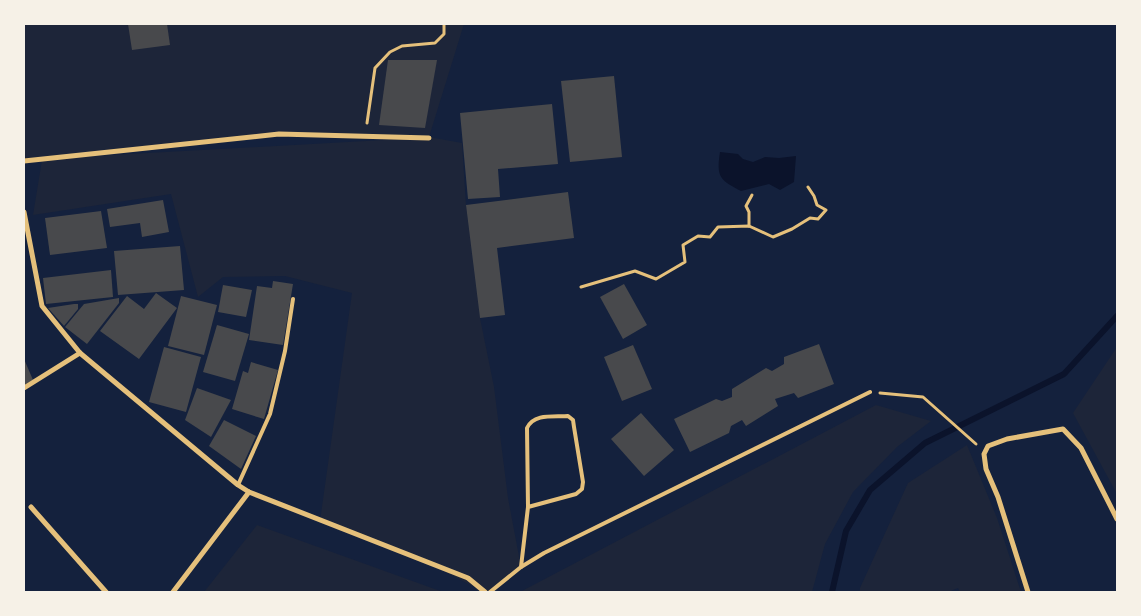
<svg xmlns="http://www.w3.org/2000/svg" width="1141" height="616" viewBox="0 0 1141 616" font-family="'Titillium Web',sans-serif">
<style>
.green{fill:#1d2539;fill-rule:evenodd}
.water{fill:#0b132b}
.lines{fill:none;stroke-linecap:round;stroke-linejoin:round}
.stream{stroke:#0b132b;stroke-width:6}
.building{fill:#48494c}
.path{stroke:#e5c07b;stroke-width:3}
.service{stroke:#e5c07b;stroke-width:4}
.minor{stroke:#e5c07b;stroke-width:5}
</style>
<rect width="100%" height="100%" fill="#14213d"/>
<g class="green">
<path d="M24 24H464L429 137 462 143 466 205 480 318 494 387 508 498 521 567 490 592H484L430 564 320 521 352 293 285 276 223 277 198 297 171 194 33 215 42 160 24 161ZM279 134 420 138 57 158Z"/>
<polygon points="1117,347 1117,494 1073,413"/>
<polygon points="876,405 931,421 897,447 853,492 825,544 812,592 520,592"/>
<polygon points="967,445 997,518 1021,592 960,592 958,588 948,592 860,592 860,588 908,483"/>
<polygon points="257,525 443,592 204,592"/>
</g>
<path class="water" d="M720 152 738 154 743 159 753 162 765 157 779 158 796 156 794 182 780 190 769 184 741 191C720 180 716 177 720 152Z"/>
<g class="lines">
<polyline class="stream" points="832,592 846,531 870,490 925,443 1064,374 1117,316"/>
</g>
<g class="building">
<polygon points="128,24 167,24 170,45 132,50"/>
<polygon points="388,60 437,60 425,128 379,125"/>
<polygon points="614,76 622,157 570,162 561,81"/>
<polygon points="552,104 558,164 498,169 500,197 468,199 460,113"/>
<polygon points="568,192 574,238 497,248 505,315 480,318 466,205"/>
<polygon points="163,200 169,232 142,237 140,223 110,227 107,209"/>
<polygon points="101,211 107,248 50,255 45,218"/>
<polygon points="180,246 184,290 118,295 114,251"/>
<polygon points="111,270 113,297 46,304 43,278"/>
<polygon points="273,281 293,284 283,345 249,340 257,286 272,288"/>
<polygon points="624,284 647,325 623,339 600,297"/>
<polygon points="223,285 252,290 246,317 218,312"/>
<polygon points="156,293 177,308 139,359 100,331 127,296 144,309"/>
<polygon points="181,296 217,305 204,355 168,346"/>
<polygon points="119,298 119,303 87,344 65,327 84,304"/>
<polygon points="74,304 78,304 78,309 64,326 48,308"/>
<polygon points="217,325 249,334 235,381 203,372"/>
<polygon points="819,344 834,384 798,398 794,393 775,399 778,406 746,426 742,420 731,426 729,433 690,452 674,419 716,399 722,401 732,397 732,389 766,368 772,371 784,364 784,357"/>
<polygon points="633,345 652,389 622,401 604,357"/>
<polygon points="164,347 201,357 186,412 149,402"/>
<polygon points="24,359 33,380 24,385"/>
<polygon points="251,362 278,370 264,419 232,409 243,371 248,373"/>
<polygon points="197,388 231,400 211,437 185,420"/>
<polygon points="641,413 674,450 644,476 611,439"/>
<polygon points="224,420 256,436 241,469 209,446"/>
</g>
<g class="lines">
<g class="path">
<polyline points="367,123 375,68 390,52 402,46 435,43 444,34 444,24"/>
<polyline points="749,226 749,212 746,206 752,195"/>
<polyline points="581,287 635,271 656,279 685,262 683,245 698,236 710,237 718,227 749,226 773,237 792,229 810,218 818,219 826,210 817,205 814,196 808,187"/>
<polyline points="880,393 923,397 976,444"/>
</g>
<g class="service">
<polyline points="238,485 270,414 285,351 293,299"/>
<path d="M521 567 528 507 527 428C534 413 554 417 568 416L573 420 574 427 583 482 582 489 576 494 528 507"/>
<polyline points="490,592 521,567 544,553 870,392"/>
</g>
<g class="minor">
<polyline points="24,161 279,134 429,138"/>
<polyline points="24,212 42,306 80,353 238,485 249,492 468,578 485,592"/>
<polyline points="24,388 80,353"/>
<polyline points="31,507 106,592"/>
<polyline points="173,592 249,492"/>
<polyline points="1028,592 998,497 986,469 984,454 988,446 1007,439 1063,429 1081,448 1117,519"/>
</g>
</g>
<rect width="1141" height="616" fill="none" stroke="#f6f1e7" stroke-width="50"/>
</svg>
